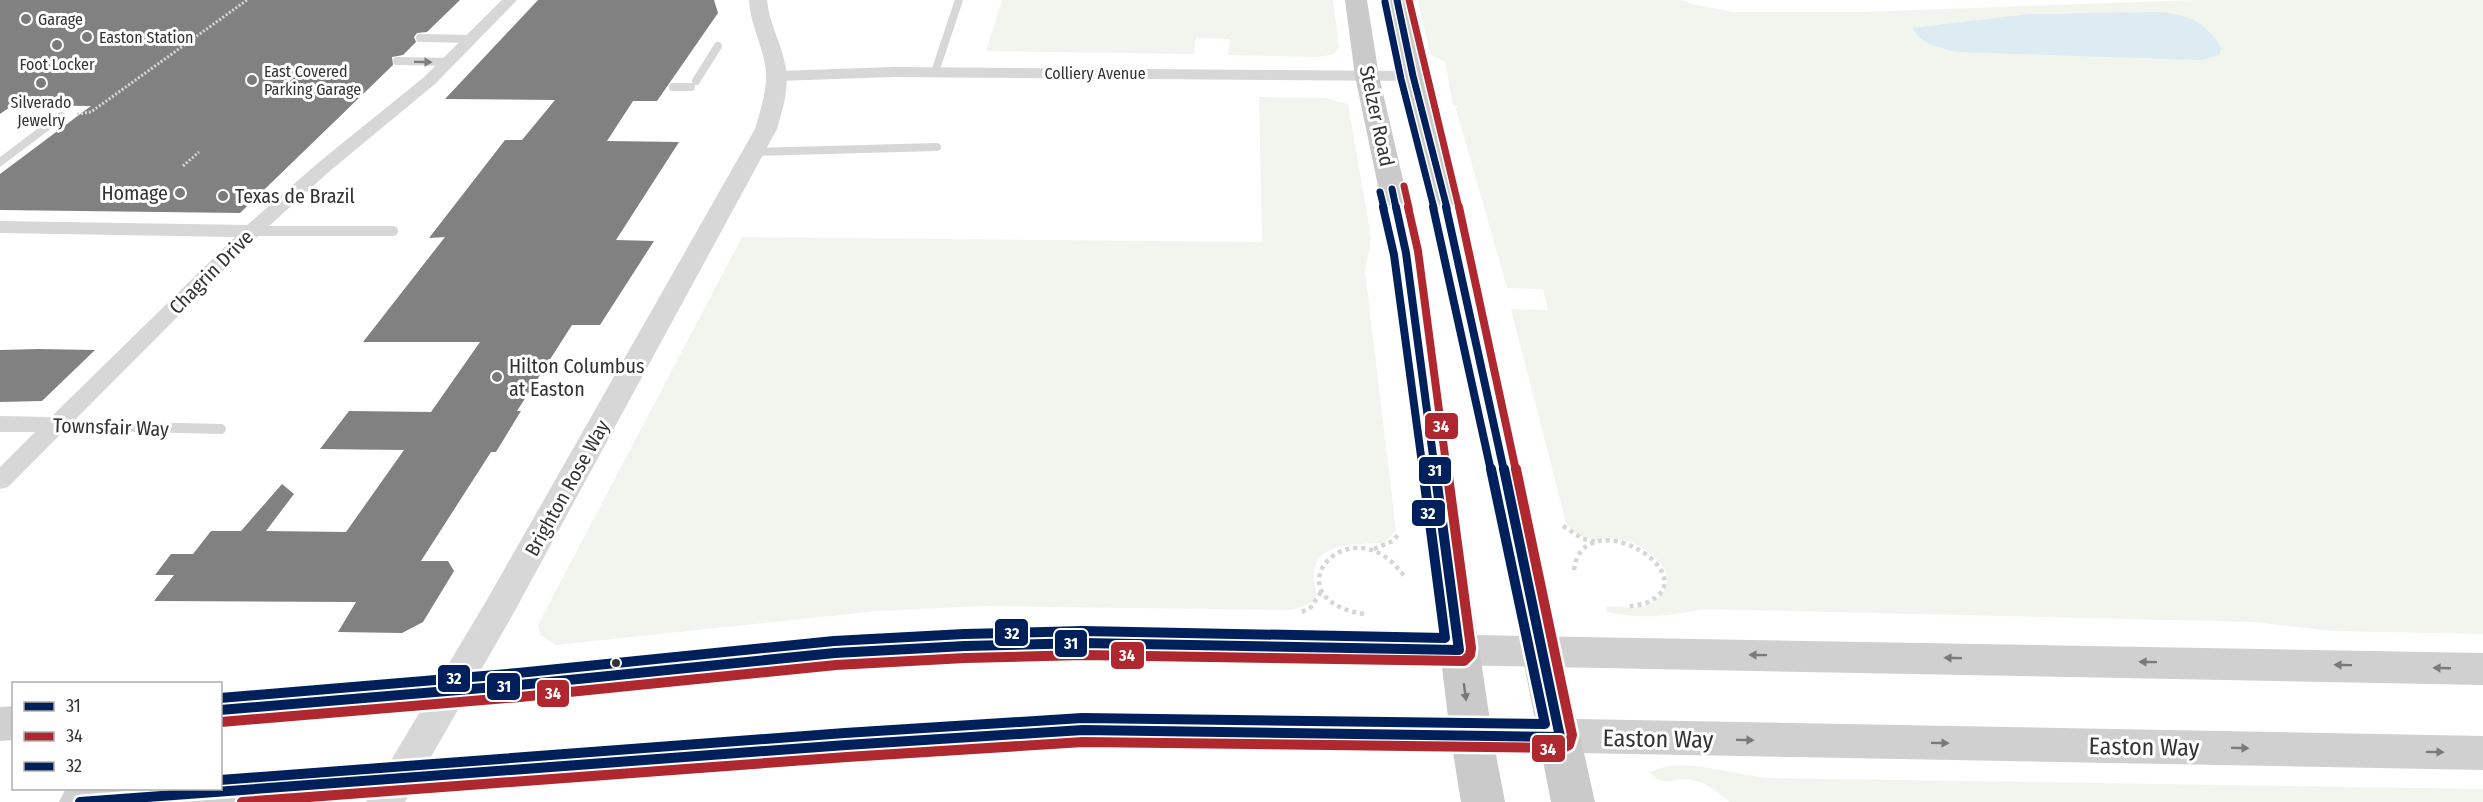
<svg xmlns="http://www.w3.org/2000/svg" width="2483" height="802" viewBox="0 0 2483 802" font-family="'Fira Sans Condensed',sans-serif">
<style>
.green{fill:#f1f5ed;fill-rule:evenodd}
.water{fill:#ddebf3}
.building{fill:#818181}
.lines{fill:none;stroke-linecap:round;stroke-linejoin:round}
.path-far1{stroke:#d6d6d6;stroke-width:3;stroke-dasharray:2 2;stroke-linecap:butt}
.path{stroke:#d6d6d6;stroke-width:4.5;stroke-dasharray:4 4;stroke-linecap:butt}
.service-far1{stroke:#d7d7d7;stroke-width:8}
.service{stroke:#d7d7d7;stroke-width:10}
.minor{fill:#d7d7d7;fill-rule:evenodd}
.tertiary{fill:#d7d7d7;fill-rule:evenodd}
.secondary{fill:#d0d0d0;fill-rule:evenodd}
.primary{fill:#cacaca;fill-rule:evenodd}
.bus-1-far2-casing{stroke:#fff;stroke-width:10}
.bus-1-far1-casing{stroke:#fff;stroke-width:13}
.bus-1-casing{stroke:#fff;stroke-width:15}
.bus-2-far2-casing{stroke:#fff;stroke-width:10}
.bus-2-far1-casing{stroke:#fff;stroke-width:13}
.bus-2-casing{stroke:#fff;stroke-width:15}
.bus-3-far2-casing{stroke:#fff;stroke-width:10}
.bus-3-far1-casing{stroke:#fff;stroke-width:13}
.bus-3-casing{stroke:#fff;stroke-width:15}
.bus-1-far2{stroke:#00205b;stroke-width:7}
.bus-1-far1{stroke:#00205b;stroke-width:8}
.bus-1{stroke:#00205b;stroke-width:10}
.bus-2-far2{stroke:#af272f;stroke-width:7}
.bus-2-far1{stroke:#af272f;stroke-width:8}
.bus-2{stroke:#af272f;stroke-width:10}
.bus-3-far2{stroke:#00205b;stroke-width:7}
.bus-3-far1{stroke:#00205b;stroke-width:8}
.bus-3{stroke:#00205b;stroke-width:10}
.oneway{fill:#7d7d7d}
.oneway2{fill:#7a7a7a}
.oneway3{fill:#777}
.poi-dot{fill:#7a7a7a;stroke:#fff;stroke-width:2}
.bus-dot{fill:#333;stroke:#fff;stroke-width:2}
.labels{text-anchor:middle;stroke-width:6;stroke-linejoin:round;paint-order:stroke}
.far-poi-label{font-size:16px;fill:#333;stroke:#fff;text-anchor:start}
.far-street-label{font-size:16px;fill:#333;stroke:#fff}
.street-label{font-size:20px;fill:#333;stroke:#fff}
.poi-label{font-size:20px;fill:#333;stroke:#fff;text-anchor:start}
.near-street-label{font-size:24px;fill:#333;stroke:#fff}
.line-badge{stroke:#fff;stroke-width:2}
.badge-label{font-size:16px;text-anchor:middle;font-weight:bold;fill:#fff}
</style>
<rect width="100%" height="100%" fill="#fff"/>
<g class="green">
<polygon points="1002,0 1333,0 1339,48 1334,54 1320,57 1228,55 1230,39 1196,38 1194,54 986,51"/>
<path d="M1418 0H1682L1696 5 1733 12H1860L2195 0H2483V634L2333 631 2254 622 1702 609C1665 617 1644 619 1606 612L1607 606C1622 607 1640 610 1653 602 1689 576 1648 546 1621 539 1610 537 1599 541 1588 538 1578 536 1572 531 1566 523L1511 309 1548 310 1543 289 1507 288 1456 109 1458 106 1453 105 1445 62 1430 54ZM2152 12 1913 29 2028 14Z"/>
<path d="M1259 97 1326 98 1348 104 1370 231 1371 241 1365 271 1396 530 1386 542C1361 546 1315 539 1314 576 1314 584 1317 591 1316 599L1307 605 1291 610 984 606 878 611 556 645 541 635 538 626 544 613 742 237 1262 242Z"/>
<path d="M1681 765C1710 766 1738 775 1767 778L2483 789V802H1729C1719 793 1707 783 1693 780 1675 775 1663 790 1650 772L1667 766Z"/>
</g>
<path class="water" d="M2152 12C2186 13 2202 19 2222 48L2219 55 2202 60 1956 52C1940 47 1920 45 1913 28L2028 14Z"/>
<g class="building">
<polygon points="0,0 460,0 427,32 417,33 414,37 416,42 403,55 392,57 393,65 240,213 0,210 0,174 91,106 13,105 0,114"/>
<polygon points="538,0 714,0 718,13 657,101 633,101 607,141 679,142 616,240 654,241 600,325 572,325 517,411 521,411 496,452 491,452 421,561 448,561 454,571 423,622 402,633 338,632 356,602 154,601 174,575 155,575 171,554 193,554 211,531 241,531 282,484 294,494 266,531 346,532 404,450 320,449 349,411 431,412 480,342 363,342 445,237 429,238 505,140 522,140 555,100 445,99"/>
<polygon points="0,350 38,349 95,350 42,401 0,402"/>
</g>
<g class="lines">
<g class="path-far1">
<polyline points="77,114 91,112 247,0"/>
<polyline points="183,166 199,152"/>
</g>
<g class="path">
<polyline points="1563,526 1583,539 1597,542"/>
<polyline points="1374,549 1393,541 1399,533"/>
<path d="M1574 570C1583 500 1706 572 1650 601 1644 605 1634 605 1627 607"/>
<polyline points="1302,612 1311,607 1321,592"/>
<path d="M1364 614C1266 598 1351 501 1404 576"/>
</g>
<g class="service-far1">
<polyline points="420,38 472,39"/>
<polyline points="397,61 449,62"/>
<polyline points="935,72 959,0"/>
<polyline points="696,81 718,46"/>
<polyline points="673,87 691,87"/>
<polyline points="754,152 937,147"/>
<polyline points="0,162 61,116"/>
</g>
<g class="service">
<polyline points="252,231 393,231"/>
<polyline points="57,425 221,429"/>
</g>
<g class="minor">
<polygon points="502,0 517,0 435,84 331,170 259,235 8,487 0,489 0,467 35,432 0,432 0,416 51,417 235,237 0,233 0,221 247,225 319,162 423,78"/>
<polygon points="894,67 1413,71 1421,76 1413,81 894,77 777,81 769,76 777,71"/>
</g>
<path class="tertiary" d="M749 0H767C769 23 781 42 785 64 790 86 783 108 777 129L512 616 405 802H366L488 598 755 129C761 108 769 86 765 64 761 42 750 23 749 0Z"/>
<g class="secondary">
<polygon points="1083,628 2483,653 2483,685 1083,658 835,668 519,701 220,726 220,694 519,669 835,638"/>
<polygon points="14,706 14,740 0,741 0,707"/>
<polygon points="1083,713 1471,717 2483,736 2483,770 1471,751 1083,747 846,762 323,802 59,802 66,788 220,788 220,773 846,728"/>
</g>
<g class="primary">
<polygon points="1345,0 1367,0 1379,76 1420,253 1492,734 1505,802 1461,802 1450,734 1392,253 1355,76"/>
<polygon points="1386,0 1408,0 1425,76 1472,253 1595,802 1551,802 1444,253 1401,76"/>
</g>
<g class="bus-1-far2-casing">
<g id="bus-1-far2">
<polyline points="1397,0 1413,76 1447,208"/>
<polyline points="1392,189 1396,208"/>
</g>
</g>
<g class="bus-1-far1-casing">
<g id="bus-1-far1">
<polyline points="1396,207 1406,253 1435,471"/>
<polyline points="1446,207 1504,471"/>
</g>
</g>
<g class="bus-1-casing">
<g id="bus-1">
<polyline points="220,710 519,685 835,653 965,646 1083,643 1459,650 1435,469"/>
<polyline points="80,802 846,745 1083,730 1560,737 1504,469"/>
</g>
</g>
<g class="bus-2-far2-casing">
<g id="bus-2-far2">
<polyline points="1409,0 1459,208"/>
<polyline points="1404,186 1409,208"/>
</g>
</g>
<g class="bus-2-far1-casing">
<g id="bus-2-far1">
<polyline points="1408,207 1418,251 1447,471"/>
<polyline points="1459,207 1516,471"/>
</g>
</g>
<g class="bus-2-casing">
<g id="bus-2">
<polyline points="221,722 520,697 836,665 965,658 1083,655 1464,661 1470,655 1471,648 1447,469"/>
<polyline points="242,802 847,757 1083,742 1563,748 1569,745 1572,735 1516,469"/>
</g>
</g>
<g class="bus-3-far2-casing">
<g id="bus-3-far2">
<polyline points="1385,2 1401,79 1434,208"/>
<polyline points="1380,192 1384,208"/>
</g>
</g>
<g class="bus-3-far1-casing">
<g id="bus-3-far1">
<polyline points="1383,207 1394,255 1423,471"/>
<polyline points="1433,207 1491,471"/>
</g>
</g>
<g class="bus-3-casing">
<g id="bus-3">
<polyline points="220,698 518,673 834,641 964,634 1083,631 1445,638 1423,469"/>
<polyline points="220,780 845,733 1082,718 1545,724 1491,469"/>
</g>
</g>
<use href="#bus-1-far2" class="bus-1-far2"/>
<use href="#bus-1-far1" class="bus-1-far1"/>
<use href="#bus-1" class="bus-1"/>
<use href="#bus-2-far2" class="bus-2-far2"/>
<use href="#bus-2-far1" class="bus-2-far1"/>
<use href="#bus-2" class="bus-2"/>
<use href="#bus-3-far2" class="bus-3-far2"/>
<use href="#bus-3-far1" class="bus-3-far1"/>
<use href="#bus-3" class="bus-3"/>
</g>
<defs><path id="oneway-solid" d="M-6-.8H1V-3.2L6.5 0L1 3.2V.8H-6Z" transform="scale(1.5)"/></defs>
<use class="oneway" href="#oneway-solid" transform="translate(423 62) rotate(1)"/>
<g class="oneway2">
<use href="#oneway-solid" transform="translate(1758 655) rotate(-179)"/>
<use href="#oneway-solid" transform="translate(1953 658) rotate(-179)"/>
<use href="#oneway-solid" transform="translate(2148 662) rotate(-179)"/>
<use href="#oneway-solid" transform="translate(2343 665) rotate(-179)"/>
<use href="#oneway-solid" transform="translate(2442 668) rotate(-178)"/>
<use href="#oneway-solid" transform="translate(1745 740) rotate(1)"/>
<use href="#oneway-solid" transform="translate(1940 743) rotate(1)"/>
<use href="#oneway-solid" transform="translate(2240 748) rotate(1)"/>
<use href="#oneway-solid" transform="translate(2435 752) rotate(1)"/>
</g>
<use class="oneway3" href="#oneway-solid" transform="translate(1465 692) rotate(82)"/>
<g class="poi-dot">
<circle cx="26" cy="19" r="6"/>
<circle cx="87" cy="37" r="6"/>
<circle cx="57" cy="45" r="6"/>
<circle cx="252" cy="80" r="6"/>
<circle cx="41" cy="83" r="6"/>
<circle cx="180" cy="193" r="6"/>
<circle cx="223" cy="196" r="6"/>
<circle cx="497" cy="377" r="6"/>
</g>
<circle class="bus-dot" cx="616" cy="663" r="5"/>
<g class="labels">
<g class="far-poi-label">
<text x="38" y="25">Garage</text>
<text x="99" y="43">Easton Station</text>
<text x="57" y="70" text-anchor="middle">Foot Locker</text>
<text x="264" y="77">East Covered<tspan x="264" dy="18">Parking Garage</tspan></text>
<text x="41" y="108" text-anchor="middle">Silverado<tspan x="41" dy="18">Jewelry</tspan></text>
</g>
<g class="far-street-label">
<text x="1095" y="79">Colliery Avenue</text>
</g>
<g class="street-label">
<text transform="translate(1377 116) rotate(78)" y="7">Stelzer Road</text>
<text transform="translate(211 272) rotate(-45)" y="7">Chagrin Drive</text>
<text transform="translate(111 427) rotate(2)" y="7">Townsfair Way</text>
<text transform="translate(567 488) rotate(-61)" y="7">Brighton Rose Way</text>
</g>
<g class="poi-label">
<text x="168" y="200" text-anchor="end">Homage</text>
<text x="235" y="203">Texas de Brazil</text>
<text x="509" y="373">Hilton Columbus<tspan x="509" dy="23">at Easton</tspan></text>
</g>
<g class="near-street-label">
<text transform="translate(1658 739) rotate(1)" y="8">Easton Way</text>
<text transform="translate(2144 747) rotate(1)" y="8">Easton Way</text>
</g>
</g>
<g class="line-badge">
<rect x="1424" y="412" width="35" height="28" rx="6" fill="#af272f"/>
<rect x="1418" y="456" width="34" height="29" rx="6" fill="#00205b"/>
<rect x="1411" y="499" width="35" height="28" rx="6" fill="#00205b"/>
<rect x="994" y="618" width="35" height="29" rx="6" fill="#00205b"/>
<rect x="1054" y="629" width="34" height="29" rx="6" fill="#00205b"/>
<rect x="1110" y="641" width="35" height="29" rx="6" fill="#af272f"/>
<rect x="437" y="664" width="34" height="29" rx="6" fill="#00205b"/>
<rect x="486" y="672" width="35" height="29" rx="6" fill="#00205b"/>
<rect x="536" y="679" width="34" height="29" rx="6" fill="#af272f"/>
<rect x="1531" y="734" width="35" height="29" rx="6" fill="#af272f"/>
</g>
<g class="badge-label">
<text x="1441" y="432">34</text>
<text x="1435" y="476">31</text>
<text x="1428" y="519">32</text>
<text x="1012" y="639">32</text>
<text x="1071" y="649">31</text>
<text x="1127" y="661">34</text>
<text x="454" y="684">32</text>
<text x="504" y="692">31</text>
<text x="553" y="699">34</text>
<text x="1548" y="755">34</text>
</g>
<rect x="12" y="682" width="210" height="108" fill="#ffffff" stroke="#adadad" stroke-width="1.5"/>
<rect x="24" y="702" width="30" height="9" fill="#00205b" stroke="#adadad" stroke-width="1.5"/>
<text x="66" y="712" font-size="18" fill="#333333">31</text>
<rect x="24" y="732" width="30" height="9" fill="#af272f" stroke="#adadad" stroke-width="1.5"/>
<text x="66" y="742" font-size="18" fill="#333333">34</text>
<rect x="24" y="762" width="30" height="9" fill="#00205b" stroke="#adadad" stroke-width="1.5"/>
<text x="66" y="772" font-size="18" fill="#333333">32</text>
</svg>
